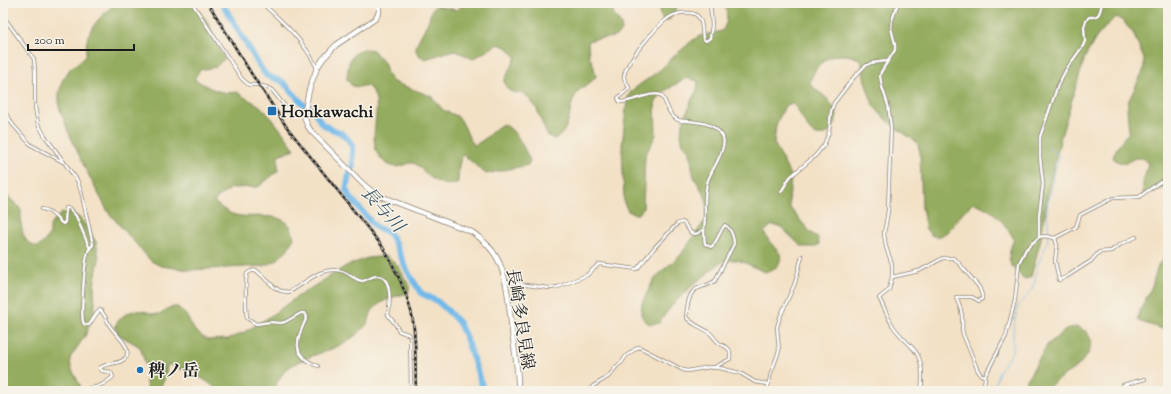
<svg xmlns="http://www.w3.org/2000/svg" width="1171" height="394" viewBox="0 0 1171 394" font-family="'Sorts Mill Goudy','Noto Serif JP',serif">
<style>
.forest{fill:#94ac5e;stroke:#58643d}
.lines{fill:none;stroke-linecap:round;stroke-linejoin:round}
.stream{stroke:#71b9e9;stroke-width:1}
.river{stroke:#71b9e9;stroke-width:6}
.street-casing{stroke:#887e71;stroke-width:4}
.primary-casing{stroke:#887e71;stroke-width:6}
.street{stroke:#fff;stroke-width:2.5}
.primary{stroke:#fff;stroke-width:4.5}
.rail-casing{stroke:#1c1c1c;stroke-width:2.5}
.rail{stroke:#f7f3e8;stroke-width:1;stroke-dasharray:3;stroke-linecap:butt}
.poi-dot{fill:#1f6fb2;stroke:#f7f3e8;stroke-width:1.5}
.labels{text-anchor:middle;stroke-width:3;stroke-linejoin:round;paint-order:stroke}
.poi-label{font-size:17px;font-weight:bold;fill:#1c1c1c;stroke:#f7f3e8;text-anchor:start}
.street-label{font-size:17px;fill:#1c1c1c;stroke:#f7f3e8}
.water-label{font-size:18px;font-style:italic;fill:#3a5364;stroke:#f7f3e8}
</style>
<rect width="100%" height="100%" fill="#f7f3e8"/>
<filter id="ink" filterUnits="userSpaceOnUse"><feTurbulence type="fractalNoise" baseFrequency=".025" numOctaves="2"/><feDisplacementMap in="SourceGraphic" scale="8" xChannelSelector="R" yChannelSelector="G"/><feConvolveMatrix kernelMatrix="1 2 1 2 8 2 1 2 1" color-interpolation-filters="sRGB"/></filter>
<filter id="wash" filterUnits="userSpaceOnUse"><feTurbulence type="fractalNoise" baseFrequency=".012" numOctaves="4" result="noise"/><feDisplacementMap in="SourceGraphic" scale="16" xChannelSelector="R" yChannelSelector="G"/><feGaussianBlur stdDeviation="0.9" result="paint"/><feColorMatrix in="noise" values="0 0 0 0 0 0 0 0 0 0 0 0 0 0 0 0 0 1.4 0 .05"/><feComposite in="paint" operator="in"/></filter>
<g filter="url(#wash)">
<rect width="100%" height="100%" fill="#f3e1c6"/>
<g class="forest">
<path d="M113 3H192C197 10 204 15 208 23 212 30 214 37 217 44 219 49 222 54 225 58L216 67 200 70 194 79C210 88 219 95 238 92 244 99 254 101 261 107 274 119 284 135 295 149L278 155V171L258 187 232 188 218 197 214 202C221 207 227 213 235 215 251 219 279 211 290 226 292 230 293 235 294 238L287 250 276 261 264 266 190 270 161 266 151 261 108 212 84 166 68 131 59 107V94L62 81 70 69 86 56C86 50 86 43 88 37 92 24 103 15 112 6Z"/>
<path d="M463 3H616L614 7 613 14 621 24 622 31C611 43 600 34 588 42L589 56 593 64 596 76C590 86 578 87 574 98 568 112 571 132 554 139L547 135 536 107 524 93C512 92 508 94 504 81L516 57 508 48 498 44 473 59 454 50 425 59 419 55 416 51V45L428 22 432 9 436 6 457 10 462 6Z"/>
<polygon points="660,3 680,3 669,20 664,21 660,15"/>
<path d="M725 3H1168V187L1143 195V182L1148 164 1143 158H1135L1124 164 1117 161 1113 158C1116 147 1122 140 1129 132L1127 109 1129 100 1144 69V59L1133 33 1123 21 1116 17 1109 23 1096 38 1085 57 1061 136 1048 193 1041 239 1031 277 1025 279C1007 265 1006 259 1014 239 1004 222 993 208 973 203 970 206 966 209 963 212 953 223 952 233 936 237L931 235 926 229 922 208 920 152 917 142 896 128 883 117 873 105 865 81 861 60C839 48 816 58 810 83 816 92 823 93 829 101 833 105 835 110 837 115 835 123 832 133 823 135 808 139 802 112 792 103L785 106 781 114 776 125 774 143 791 177 789 202 790 208 811 233 818 238 819 244 815 247H802L781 227 772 225 764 232 769 241 781 255C780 268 775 268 765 272 749 266 737 254 720 263 698 281 674 299 659 323L650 324 644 320 641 314 642 303 653 281 662 271 680 256 706 219 707 202 704 194 694 177 692 167 691 156 689 151 683 144 681 135 682 126 692 99 697 90 698 81 686 78 663 92 655 103 656 135 645 156 643 208 639 214H635L628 211 624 203 622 146 627 100 631 91 660 70 671 59 693 40 700 36 722 31C729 21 727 15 725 3Z"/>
<path d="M365 49 373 50 385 64 387 74 393 82 431 96 443 110 457 116 461 120 465 128 470 140 474 145C486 141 492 129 503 124 517 130 523 147 530 160L528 165 486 174 465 156 462 155 459 165 458 182C447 189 434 181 425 173 422 170 419 166 416 164 414 163 411 163 409 163 401 167 394 169 386 163 365 149 379 121 376 101 375 94 371 90 367 85L359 87 352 86 347 79C348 65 349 51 365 49Z"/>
<path d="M3 192 21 209C21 224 20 244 38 247L44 242 50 234V226L53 221 62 213H72L81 219 96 242 99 259 94 285 95 305 93 316 85 336 70 358 71 368 83 391H3Z"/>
<path d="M387 256 399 267 405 279 410 286 408 293C396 296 380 300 372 311 370 314 370 319 368 322 362 332 351 339 342 344 326 353 298 358 286 370 280 376 276 383 274 391H218C206 377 185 371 168 364 164 376 166 390 149 390 143 382 148 377 146 369 145 361 142 354 140 347L118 334 115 326C121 315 131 309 143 311 149 312 153 315 159 314 163 314 165 310 169 308 172 307 176 307 178 307L186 315 195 331 207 340 228 339 243 333 266 319 297 297 346 266 368 258Z"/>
<polygon points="1168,257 1168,329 1163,329 1138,321 1138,315 1152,286 1158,265 1163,259"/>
<polygon points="1078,327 1087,332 1092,342 1088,354 1078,366 1057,380 1044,391 1024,391 1024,385 1047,345 1068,328"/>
</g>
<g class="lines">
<polyline class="stream" points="988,391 995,384 999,371 1010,356 1013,348 1013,330 1018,305 1031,292 1035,281 1037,267 1047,243 1049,233 1047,213 1048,199 1052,189 1053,173 1060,157 1048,146"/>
<polyline class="river" points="222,3 262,70 267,76 282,81 304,105 314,110 321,123 327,127 341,133 347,138 352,145 353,167 349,175 346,190 350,197 372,223 377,228 386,231 392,237 408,272 421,293 437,301 448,311 459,323 466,338 484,391"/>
</g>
</g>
<g filter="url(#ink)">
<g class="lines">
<g class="street-casing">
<g id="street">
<polyline points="192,3 242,79 249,85 258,85 266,87 272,90 288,110 304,115"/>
<path d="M262 3C283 22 305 42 317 68"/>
<path d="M710 3 712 25 710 38 706 41 703 39C702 33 703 23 699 18 697 14 693 13 689 13 682 12 674 14 668 18 657 26 624 63 624 77 624 81 628 84 629 88L618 98 620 102C634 102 650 91 661 95 667 101 667 113 675 118 678 121 682 121 686 121 701 122 713 123 722 135 729 146 712 169 708 180 704 191 705 202 705 213 705 224 703 233 705 244L711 247C718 241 719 232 725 225 731 228 734 238 734 244L715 281C709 285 703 286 696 289 688 293 687 309 686 317 692 325 702 327 710 333 713 336 715 340 719 343 727 349 731 345 730 359L713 368"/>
<path d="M898 3 892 20 891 28 895 44V50L881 72 880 76 882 87 888 105 891 127 888 211 884 234 886 247 892 264V277L889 290 879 298C884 307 888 318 893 326 907 347 922 347 922 376 922 381 922 386 921 391"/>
<path d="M3 16 34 59 35 72V107L38 124 45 136 77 180 81 191 93 245C92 246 90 248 89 249 84 259 81 311 83 322L85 325H89L97 313 100 310C106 315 107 323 112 329 117 335 136 352 123 360 116 365 107 362 100 368L102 371 111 372 113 377C104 384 100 387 89 388L86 391"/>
<polyline points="3,109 13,125 31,145 63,162"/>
<polyline points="781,192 790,177 815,156 824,145 829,132 831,111 834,103 854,77 865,66 871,63 887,61"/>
<path d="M42 209C52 210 56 219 63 224L65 222 66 208H69L76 216 90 249"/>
<path d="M1039 237V215L1043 184 1040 157V137L1058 85 1067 68 1083 46 1085 41 1084 27 1086 21 1089 17C1100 18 1100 12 1102 3"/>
<polyline points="1055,238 1057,245 1055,261 1059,280 1066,277 1091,261 1099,252 1111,251 1121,244 1136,237"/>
<path d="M892 277 919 271 943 258H953L957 261 979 287 982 295V299L979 301 972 297H956C958 303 962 310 962 317 963 323 961 328 963 334L978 371 981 375 985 376"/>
<polyline points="505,281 512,283 549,288 558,287 587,275 599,264 637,269 655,247 677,224 682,222 684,223 691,233 696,234 703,230"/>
<path d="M318 366C289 355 297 339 307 317L305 313H301L285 322 281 323 270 322 256 324 247 318C246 311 245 280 247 274 249 271 252 271 256 270L274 287 281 291 289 292C307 283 319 266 342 271 349 273 355 280 362 281 367 281 371 276 376 276 393 275 390 305 388 315L396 325 399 331 410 335 411 391"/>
<polyline points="589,391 593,386 608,377 617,366 622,362 626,356 638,347 641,348 683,370 687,371 710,367 720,368 740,373 755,382 768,384"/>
<polyline points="767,391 771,373 779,351 777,327 780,317 795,283 802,256"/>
<polyline points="981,391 984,387 985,376 1006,336 1015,300 1019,263 1026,249 1039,237 1045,236 1055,238 1076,227 1080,215 1113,198 1139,197 1157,184 1168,178"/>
<polyline points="1118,391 1123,385 1145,379"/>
</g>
</g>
<g class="primary-casing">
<path id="primary" d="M379 3V12L375 19 336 45 323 59 317 68 309 90 304 115 307 125 311 131 363 184 375 194 472 232C482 239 491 247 497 258 508 278 509 308 512 330 514 350 519 371 518 391"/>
</g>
<use href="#street" class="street"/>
<use href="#primary" class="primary"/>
<g class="rail-casing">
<path id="rail" d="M208 3 251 73 286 126 382 246C394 266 405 288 411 311 417 335 415 366 416 391"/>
</g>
<use href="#rail" class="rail"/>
</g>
</g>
<g class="poi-dot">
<rect x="267" y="106" width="10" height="10" rx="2"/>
<circle cx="140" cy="370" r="4"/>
</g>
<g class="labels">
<g class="poi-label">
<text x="281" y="117">Honkawachi</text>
<text x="148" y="376">稗ノ岳</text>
</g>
<g class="street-label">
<text transform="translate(521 319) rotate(81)" y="6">長崎多良見線</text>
</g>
<g class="water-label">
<text transform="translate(383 209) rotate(48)" y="6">長与川</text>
</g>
</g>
<rect width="1171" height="394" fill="none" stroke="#f7f3e8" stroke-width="16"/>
<path d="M28 44v6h106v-6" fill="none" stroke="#1c1c1c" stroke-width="2"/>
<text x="34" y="44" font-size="12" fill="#1c1c1c" stroke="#f7f3e8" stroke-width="3" paint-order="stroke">200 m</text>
</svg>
